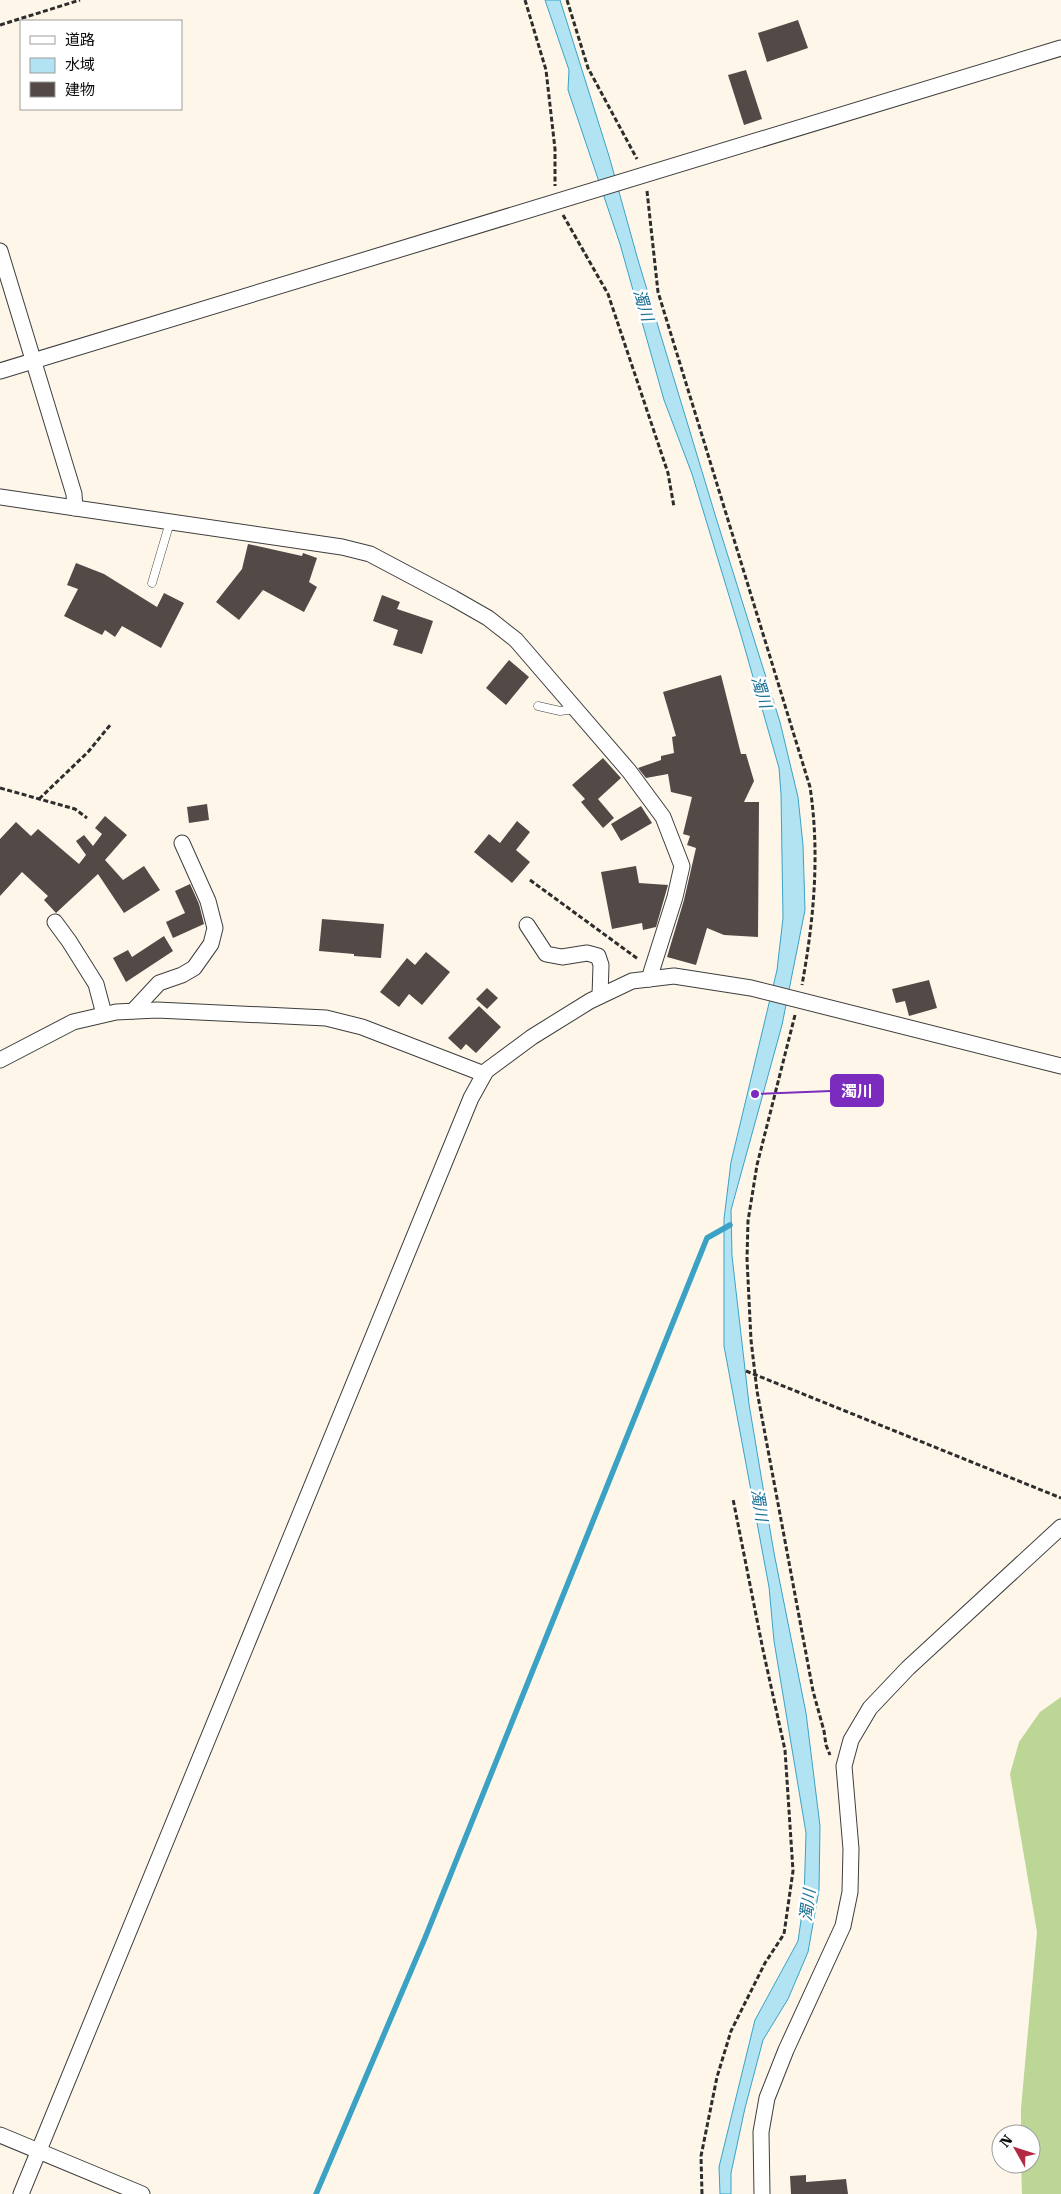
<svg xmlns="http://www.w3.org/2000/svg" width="1061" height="2194" viewBox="0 0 1061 2194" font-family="'Roboto Serif','Noto Sans JP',serif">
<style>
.forest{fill:#bcd696}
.water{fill:#b1e3f3;stroke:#3ba2c6}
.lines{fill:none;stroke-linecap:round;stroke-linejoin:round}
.stream{stroke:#3ba2c6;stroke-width:5.5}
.building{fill:#534a48}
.service-casing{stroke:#3e3e3e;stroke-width:9}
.minor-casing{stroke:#3e3e3e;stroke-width:17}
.path{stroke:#2d2d2d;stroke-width:3;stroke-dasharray:5 2.5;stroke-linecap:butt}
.service{stroke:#fff;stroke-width:8}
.minor{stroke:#fff;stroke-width:15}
.labels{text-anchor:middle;stroke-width:5;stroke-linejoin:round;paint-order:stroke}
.water-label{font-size:16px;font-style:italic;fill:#1b7196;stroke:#fff}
.leader{fill:none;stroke:#7b2cbf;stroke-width:2}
.callout-dot{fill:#7b2cbf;stroke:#fff;stroke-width:2}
.callout{fill:#7b2cbf;stroke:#7b2cbf;stroke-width:2}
.callout-label{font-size:16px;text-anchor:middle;font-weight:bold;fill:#fff}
</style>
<rect width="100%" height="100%" fill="#fef7e9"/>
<polygon class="forest" points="1061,1697 1061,2194 1022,2194 1021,2164 1031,2164 1031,2134 1021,2134 1021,2108 1037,1932 1010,1774 1019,1742 1040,1712"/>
<polygon class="water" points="545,0 560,0 609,156 638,260 717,521 780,722 798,797 803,845 805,910 782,1025 731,1210 732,1256 749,1404 774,1553 806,1713 820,1826 819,1890 808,1952 788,1999 763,2040 745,2108 731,2173 731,2194 720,2194 719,2167 755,2020 798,1941 804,1900 806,1833 774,1641 769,1587 724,1346 724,1219 731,1162 777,970 783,918 781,794 779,768 741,635 692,474 664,400 620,244 568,90 569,70"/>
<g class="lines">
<polyline class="stream" points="316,2194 425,1938 707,1238 730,1225"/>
</g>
<g class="building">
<polygon points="798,20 808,48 767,62 758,33"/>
<polygon points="746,70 762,119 744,125 728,75"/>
<polygon points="248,544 302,556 303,553 317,558 309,582 317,587 304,612 263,590 239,620 216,602 242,569"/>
<polygon points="76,563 104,574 157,607 164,593 184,603 161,648 122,626 115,637 105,630 102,635 64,616 78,589 67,585"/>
<polygon points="382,595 400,602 397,609 433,621 422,654 393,645 398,630 373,621"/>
<polygon points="509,660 529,677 506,705 486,688"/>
<polygon points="721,675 741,754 746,754 754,781 744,802 759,802 758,937 724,935 707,928 696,965 667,957 684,900 696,848 687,845 690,836 683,834 692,797 671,792 668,774 646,778 638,768 661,760 661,756 674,753 672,737 676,736 663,692"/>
<polygon points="603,758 621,778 598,799 614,818 603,828 581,802 585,799 572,785"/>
<polygon points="207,804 209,820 189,823 187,807"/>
<polygon points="641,806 652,823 621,841 611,824"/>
<polygon points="105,816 127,835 105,860 123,880 144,866 160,890 124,913 98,874 56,913 44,900 48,896 22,872 0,896 0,839 16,822 31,836 38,829 79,864 86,855 76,841 84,835 93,846 102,834 95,828"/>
<polygon points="517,821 530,832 516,850 530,862 512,883 474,852 489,834 500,843"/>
<polygon points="636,866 639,883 668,885 656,927 643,930 642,923 612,929 601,872"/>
<polygon points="190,884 199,904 204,924 173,938 166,922 185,913 175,891"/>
<polygon points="322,919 384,924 381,958 354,956 354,954 319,951"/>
<polygon points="164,936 173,951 126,982 113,958 128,950 132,957"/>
<polygon points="426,952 450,972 422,1005 409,994 399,1007 380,992 407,958 415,965"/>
<polygon points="929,980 937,1008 909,1016 905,1001 896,1003 892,989"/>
<polygon points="487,988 498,998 487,1009 476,999"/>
<polygon points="479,1006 501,1027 476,1053 466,1044 461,1050 448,1038"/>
<polygon points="806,2175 806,2182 846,2179 848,2194 791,2194 790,2176"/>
</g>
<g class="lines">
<g class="service-casing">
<g id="service">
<polyline points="152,583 170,522"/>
<polyline points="538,706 560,711 576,709"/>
</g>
</g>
<g class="minor-casing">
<g id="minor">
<polyline points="0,251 74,494 75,508"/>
<polyline points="0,371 1061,48"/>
<polyline points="0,497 342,547 370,554 453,598 488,618 516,640 629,771 663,817 682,866 675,897 649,979"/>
<polyline points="55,922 69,941 96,984 104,1014"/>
<polyline points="527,925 546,954 562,957 587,953 598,956 601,965 600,996"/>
<polyline points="133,1011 159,983 182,975 194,968 211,944 215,928 208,901 182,843"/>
<polyline points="0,1060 73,1022 116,1012 157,1010 326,1018 362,1027 484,1074"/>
<polyline points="0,2135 142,2194"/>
<polyline points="21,2194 471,1098 486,1071 532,1037 590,1001 632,981 674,976 751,988 1061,1066"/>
<polyline points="762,2194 761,2132 767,2098 786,2050 843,1926 850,1892 851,1849 844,1766 851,1740 870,1708 908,1668 1061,1527"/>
</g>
</g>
<g class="path">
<polyline points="525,0 546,70 555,149 555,186"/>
<polyline points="567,0 588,68 637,159"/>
<polyline points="0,25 80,0"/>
<path d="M647 191 658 292 810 787C820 853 814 919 802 985"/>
<polyline points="563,215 608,294 668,473 674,507"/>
<polyline points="0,788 75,809 87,818"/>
<polyline points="39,799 88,752 111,724"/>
<polyline points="530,880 638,959"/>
<polyline points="795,1015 757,1165 748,1221 747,1259 751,1340 757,1391 813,1691 824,1731 826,1745 830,1755"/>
<polyline points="746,1371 1061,1498"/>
<polyline points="702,2194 701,2156 717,2077 731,2031 765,1963 784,1934 793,1871 785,1750 763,1650 733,1499"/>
</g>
<use href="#service" class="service"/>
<use href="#minor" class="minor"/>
</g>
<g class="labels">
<g class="water-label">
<text transform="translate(644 305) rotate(73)" y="6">濁川</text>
<text transform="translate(762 692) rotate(73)" y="6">濁川</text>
<text transform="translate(760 1505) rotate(81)" y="6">濁川</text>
<text transform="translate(807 1905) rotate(-83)" y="6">濁川</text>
</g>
</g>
<path class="leader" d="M755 1094L831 1091"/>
<circle class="callout-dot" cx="755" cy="1094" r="5"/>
<rect class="callout" x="831" y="1075" width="52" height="31" rx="5"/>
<g class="callout-label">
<text x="857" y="1097">濁川</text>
</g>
<rect x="20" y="20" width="162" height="90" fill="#ffffff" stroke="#9d9d9d"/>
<rect x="30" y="36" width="25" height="8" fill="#ffffff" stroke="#9d9d9d"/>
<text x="65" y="45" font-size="15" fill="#0b0b0b">道路</text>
<rect x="30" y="58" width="25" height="15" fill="#b1e3f3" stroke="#9d9d9d"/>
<text x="65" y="70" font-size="15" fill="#0b0b0b">水域</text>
<rect x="30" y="82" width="25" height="15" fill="#534a48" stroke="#9d9d9d"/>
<text x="65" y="95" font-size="15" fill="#0b0b0b">建物</text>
<g transform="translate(1016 2149) rotate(309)"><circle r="24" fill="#ffffff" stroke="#9d9d9d"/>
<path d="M0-4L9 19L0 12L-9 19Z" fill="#b32a44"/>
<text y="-8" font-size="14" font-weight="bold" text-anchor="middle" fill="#0b0b0b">N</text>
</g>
</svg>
